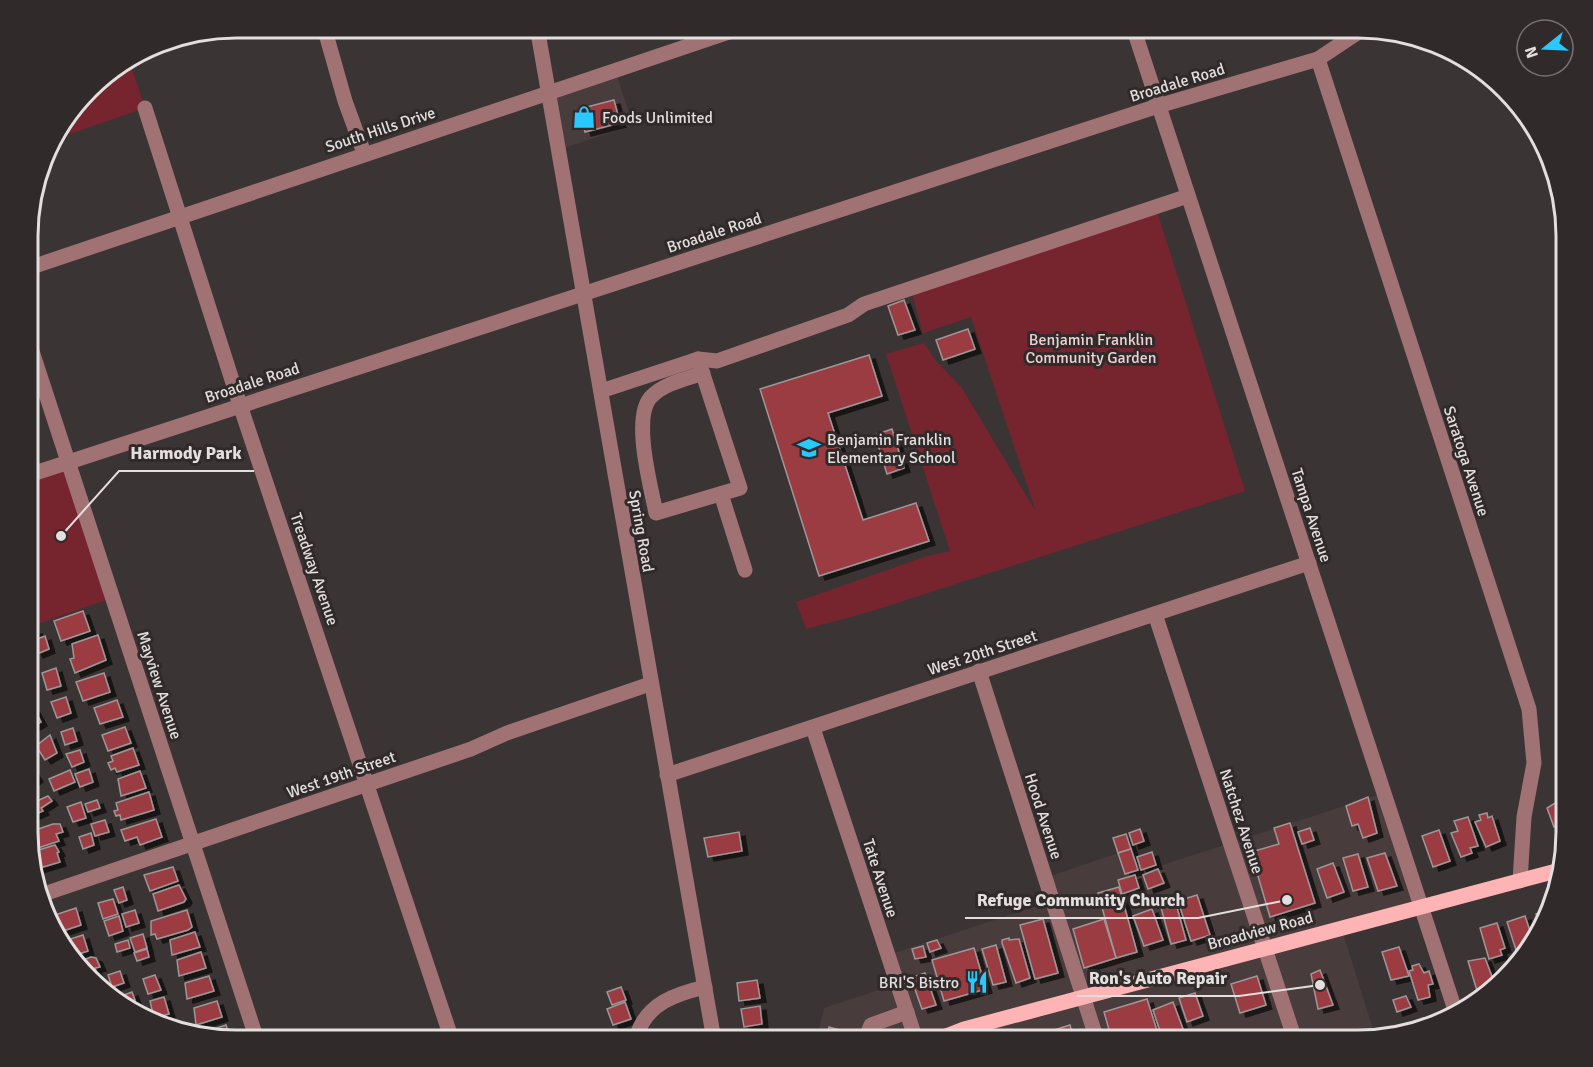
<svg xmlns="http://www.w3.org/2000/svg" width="1593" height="1067" viewBox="0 0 1593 1067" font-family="Signika,sans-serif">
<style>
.built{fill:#493c3c}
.green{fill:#76252e}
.building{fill:#9b3a43;stroke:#9e9797;stroke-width:1.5;filter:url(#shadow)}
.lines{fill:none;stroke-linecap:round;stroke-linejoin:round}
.minor{stroke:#a07273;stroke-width:15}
.major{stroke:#feb3b4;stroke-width:15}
.labels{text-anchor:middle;stroke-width:6;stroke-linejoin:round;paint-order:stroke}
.street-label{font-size:16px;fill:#e3dfdf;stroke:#302a2a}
.poi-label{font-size:16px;fill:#e3dfdf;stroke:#302a2a;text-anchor:start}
.park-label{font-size:16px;fill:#edd1d1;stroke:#302a2a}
.rim{fill:none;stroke:#e3dfdf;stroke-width:3}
.leader{fill:none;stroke:#e3dfdf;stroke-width:2}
.callout-dot{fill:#e3dfdf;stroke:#302a2a;stroke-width:2}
.callout-label{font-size:18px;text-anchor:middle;font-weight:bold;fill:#e3dfdf;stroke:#302a2a;stroke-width:6;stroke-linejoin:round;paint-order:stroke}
</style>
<defs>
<filter id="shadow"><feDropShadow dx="6" dy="4" stdDeviation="0" flood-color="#0009"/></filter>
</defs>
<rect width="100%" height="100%" fill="#3b3434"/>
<g class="built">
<polygon points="615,70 633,125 558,150 548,92"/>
<polygon points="1384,793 1421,907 1341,927 1373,1029 1340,1040 816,1040 824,1008 897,984 888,955 1052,901 1045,878 1133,848 1141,872"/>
</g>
<g class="green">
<polygon points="129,60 145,108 58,138 56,133 98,79"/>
<polygon points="1157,211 1245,491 869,612 806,629 796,602 927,556 950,551 886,354 924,343 935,360 962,388 1036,512 971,317 923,333 912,294"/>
<polygon points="68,461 112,598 29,627 29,475"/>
</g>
<g class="building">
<polygon points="614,100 620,123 585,132 579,109"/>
<polygon points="904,300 915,330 898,335 888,306"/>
<polygon points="968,329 975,349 943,360 936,340"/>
<polygon points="869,355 882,396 828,413 863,520 916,503 929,541 819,576 760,389"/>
<polygon points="892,429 904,468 887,474 875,435"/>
<polygon points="83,611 90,631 61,641 54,621"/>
<polygon points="36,630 38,638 31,640 29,632"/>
<polygon points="98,635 106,660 75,673 70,659 74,658 72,644"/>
<polygon points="45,636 49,649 37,654 32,641"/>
<polygon points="56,668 61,686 47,690 42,673"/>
<polygon points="104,673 110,692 83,701 76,682"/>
<polygon points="66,697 71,713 57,718 51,702"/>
<polygon points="117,700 123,717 100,724 94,708"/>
<polygon points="34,709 41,722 29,729 29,712"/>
<polygon points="125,727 131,743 108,751 102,735"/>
<polygon points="73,728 77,741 65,745 61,732"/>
<polygon points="50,735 57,753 45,760 36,746"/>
<polygon points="133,748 139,765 117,772 115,768 111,770 108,763 113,761 111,756"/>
<polygon points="80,750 84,762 72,767 66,754"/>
<polygon points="89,769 93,782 80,787 75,774"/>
<polygon points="32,770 37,778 29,784 29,772"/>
<polygon points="70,770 75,782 54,791 49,779"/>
<polygon points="140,771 146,788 121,796 118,779"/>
<polygon points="149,792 154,810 121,820 120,815 116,816 114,811 118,810 116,803"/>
<polygon points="34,794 37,801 48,796 52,801 41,808 43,811 29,817 29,797"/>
<polygon points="1368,797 1377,833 1363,838 1358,824 1352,826 1346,806"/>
<polygon points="97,800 100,808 88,812 85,804"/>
<polygon points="1560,800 1561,804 1566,802 1566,823 1554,827 1547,808"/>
<polygon points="81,802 86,818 73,822 67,807"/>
<polygon points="1487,813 1488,818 1492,816 1500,841 1486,847 1475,822 1481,820 1479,815"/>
<polygon points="1468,817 1478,846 1470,848 1472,853 1461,857 1451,833 1458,831 1454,821"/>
<polygon points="156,819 162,837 140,845 137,837 125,841 121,830"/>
<polygon points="105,820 109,832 95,836 91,824"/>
<polygon points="1290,823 1315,903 1270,917 1251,852 1279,844 1274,828"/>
<polygon points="53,824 60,824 63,832 56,834 59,841 29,851 29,832"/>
<polygon points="1310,828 1314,840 1302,844 1298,832"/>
<polygon points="1140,829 1144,841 1133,845 1129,833"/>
<polygon points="1439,830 1450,861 1433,867 1422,836"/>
<polygon points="739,832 742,851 708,857 704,838"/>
<polygon points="91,833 94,845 83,849 79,837"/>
<polygon points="1126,834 1131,849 1118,853 1113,838"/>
<polygon points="55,845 59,852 57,853 60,862 33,870 29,853"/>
<polygon points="1131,849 1138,870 1125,874 1118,853"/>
<polygon points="1152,852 1156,865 1141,870 1137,857"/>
<polygon points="1385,853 1397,886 1378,891 1367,858"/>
<polygon points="1358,854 1368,887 1353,891 1343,858"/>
<polygon points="1333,863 1344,892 1327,898 1317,869"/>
<polygon points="173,867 178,881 150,891 144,875"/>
<polygon points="1158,869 1164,883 1148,889 1143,875"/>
<polygon points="1135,875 1139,888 1122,894 1118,880"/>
<polygon points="179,885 186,899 184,902 158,911 153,894"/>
<polygon points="123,887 127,900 119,903 114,890"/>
<polygon points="1119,887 1137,952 1116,958 1098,893"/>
<polygon points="1197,895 1210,935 1191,941 1178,901"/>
<polygon points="113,899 118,914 103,919 98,903"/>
<polygon points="1175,900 1186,940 1171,944 1160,904"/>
<polygon points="76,908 81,925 54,934 49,917"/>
<polygon points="1152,909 1163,940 1144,946 1133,916"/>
<polygon points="135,910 139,923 126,927 122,914"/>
<polygon points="187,910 192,927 188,930 157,939 155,934 151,935 151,921"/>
<polygon points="1549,910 1540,926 1536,914"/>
<polygon points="119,916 123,931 109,936 104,921"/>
<polygon points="1525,916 1533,940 1525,954 1518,956 1507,922"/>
<polygon points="1043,919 1058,973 1035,979 1020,925"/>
<polygon points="1104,919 1116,958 1084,968 1073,929"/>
<polygon points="1497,923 1505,948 1500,950 1502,955 1489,959 1480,928"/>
<polygon points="195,932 200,947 172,955 170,940"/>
<polygon points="143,934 147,948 135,952 130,938"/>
<polygon points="83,935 88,951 73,956 61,942"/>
<polygon points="1009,938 1009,940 1019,939 1030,978 1016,983 1002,943 1002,940"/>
<polygon points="128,940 130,948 117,952 115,944"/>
<polygon points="937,940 941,948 930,952 927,943"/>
<polygon points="996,945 1006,982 993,985 982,949"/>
<polygon points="923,946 926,957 915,959 912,949"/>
<polygon points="1399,947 1409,976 1391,980 1382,952"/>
<polygon points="974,948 986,989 944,1001 932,960"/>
<polygon points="147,949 149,957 137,961 134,953"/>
<polygon points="201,952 206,968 179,976 177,960"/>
<polygon points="91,957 96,958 100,967 95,968 97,975 91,977 78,962"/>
<polygon points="1485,958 1494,982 1478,994 1468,961"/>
<polygon points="1419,964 1424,973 1429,971 1433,984 1428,985 1430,997 1418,1000 1409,971 1413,970 1412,966"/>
<polygon points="1320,970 1333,1005 1318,1009 1311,974"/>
<polygon points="120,971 124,983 112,987 108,975"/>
<polygon points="925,973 936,1005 922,1009 911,978"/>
<polygon points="155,975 161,990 148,994 143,979"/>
<polygon points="209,976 214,991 187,999 185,983"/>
<polygon points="1257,976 1266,1005 1240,1013 1231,984"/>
<polygon points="757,980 760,998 739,1001 737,983"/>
<polygon points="621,987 626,1000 612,1005 607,992"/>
<polygon points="132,992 135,1000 122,1004 117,1001 116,998"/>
<polygon points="1195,993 1203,1016 1187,1022 1179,998"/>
<polygon points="1406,996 1411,1007 1397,1012 1393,1000"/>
<polygon points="164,997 169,1014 154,1018 150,1001"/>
<polygon points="1147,999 1160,1040 1112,1040 1104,1012"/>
<polygon points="217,1001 222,1017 196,1025 194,1008"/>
<polygon points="625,1002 631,1019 613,1025 607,1009"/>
<polygon points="1173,1002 1183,1029 1162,1037 1153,1010"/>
<polygon points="760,1006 762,1024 744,1027 741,1009"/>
<polygon points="226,1025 231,1040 203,1036 202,1033"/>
<polygon points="1070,1025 1074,1040 1054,1040 1051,1031"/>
<polygon points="829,1027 850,1033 848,1040 826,1040"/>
<polygon points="1045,1033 1047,1040 1024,1040"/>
</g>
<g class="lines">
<g class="minor">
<polyline points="324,27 345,101 364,153"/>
<polyline points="537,27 714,1040"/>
<polyline points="1133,27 1456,1013"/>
<polyline points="1318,59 1529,709 1534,763 1524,817 1520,881"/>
<polyline points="145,108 240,405 452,1040"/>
<polyline points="29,268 744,27"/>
<polyline points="29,342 257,1040"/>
<path d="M698 359 740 488 656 513C651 487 631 415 652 396 665 383 686 379 703 373"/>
<polyline points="601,391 698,359 717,361 848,315 864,304 1188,196"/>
<polyline points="29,475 1158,106 1318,59 1366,27"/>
<polyline points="721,494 745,570"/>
<polyline points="1155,614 1295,1040"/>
<polyline points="979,671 1097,1040"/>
<polyline points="813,728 916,1040"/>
<polyline points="667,775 1309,563"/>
<polyline points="41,895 471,749 507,733 650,684"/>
<path d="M639 1040 637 1035C647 1003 676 994 705 987"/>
<polyline points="865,1040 871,1025 907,1012"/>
</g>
<polyline class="major" points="936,1040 964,1029 1560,870"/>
</g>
<defs>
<g id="shop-bare" transform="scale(1.8)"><path d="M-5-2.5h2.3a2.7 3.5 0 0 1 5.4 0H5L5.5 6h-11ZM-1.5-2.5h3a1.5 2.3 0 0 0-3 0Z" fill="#29c8ff" stroke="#302a2a" stroke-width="2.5" paint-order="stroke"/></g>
<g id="school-bare" transform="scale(1.8)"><path d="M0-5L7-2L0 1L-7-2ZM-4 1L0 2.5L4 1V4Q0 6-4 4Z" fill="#29c8ff" stroke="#302a2a" stroke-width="2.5" paint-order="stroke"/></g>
<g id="restaurant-bare" transform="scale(1.8)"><path d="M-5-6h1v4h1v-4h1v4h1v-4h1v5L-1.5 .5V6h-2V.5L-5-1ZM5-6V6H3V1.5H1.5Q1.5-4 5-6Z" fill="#29c8ff" stroke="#302a2a" stroke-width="2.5" paint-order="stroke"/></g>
</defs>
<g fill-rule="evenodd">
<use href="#shop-bare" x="584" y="117"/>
<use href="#school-bare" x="809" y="448"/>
<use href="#restaurant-bare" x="977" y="982"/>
</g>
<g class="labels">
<g class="street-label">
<text transform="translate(1177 82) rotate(-17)" y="6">Broadale Road</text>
<text transform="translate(380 129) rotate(-18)" y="6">South Hills Drive</text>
<text transform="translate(714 232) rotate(-18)" y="6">Broadale Road</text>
<text transform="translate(252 382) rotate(-18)" y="6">Broadale Road</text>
<text transform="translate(1467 461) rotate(72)" y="6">Saratoga Avenue</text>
<text transform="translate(1312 515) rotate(72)" y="6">Tampa Avenue</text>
<text transform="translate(642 531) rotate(80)" y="6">Spring Road</text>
<text transform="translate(315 569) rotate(71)" y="6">Treadway Avenue</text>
<text transform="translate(982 652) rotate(-18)" y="6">West 20th Street</text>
<text transform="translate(160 685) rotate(72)" y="6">Mayview Avenue</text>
<text transform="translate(341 774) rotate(-19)" y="6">West 19th Street</text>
<text transform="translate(1044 816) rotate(72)" y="6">Hood Avenue</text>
<text transform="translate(1242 821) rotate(72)" y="6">Natchez Avenue</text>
<text transform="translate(881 878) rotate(72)" y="6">Tate Avenue</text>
<text transform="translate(1260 930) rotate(-15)" y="6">Broadview Road</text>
</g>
<g class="poi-label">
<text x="602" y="123">Foods Unlimited</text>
<text x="827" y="445">Benjamin Franklin<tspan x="827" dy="18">Elementary School</tspan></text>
<text x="959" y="988" text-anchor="end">BRI'S Bistro</text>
</g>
<g class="park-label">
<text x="1091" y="345">Benjamin Franklin<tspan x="1091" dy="18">Community Garden</tspan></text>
</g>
</g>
<path d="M0 0H1593V1067H0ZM236 38H1358A198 198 0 0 1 1556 236V832A198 198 0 0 1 1358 1030H236A198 198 0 0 1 38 832V236A198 198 0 0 1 236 38Z" fill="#302a2a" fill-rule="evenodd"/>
<path class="rim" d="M236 38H1358A198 198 0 0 1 1556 236V832A198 198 0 0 1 1358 1030H236A198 198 0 0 1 38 832V236A198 198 0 0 1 236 38Z"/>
<path class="leader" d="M61 536L119 471H254M1287 900L1198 918H965M1320 985L1239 996H1077"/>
<g class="callout-dot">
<circle cx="61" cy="536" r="6"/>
<circle cx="1287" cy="900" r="6"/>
<circle cx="1320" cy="985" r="6"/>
</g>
<g class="callout-label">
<text x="186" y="459">Harmody Park</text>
<text x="1081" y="906">Refuge Community Church</text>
<text x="1158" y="984">Ron's Auto Repair</text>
</g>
<g transform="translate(1545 48) rotate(252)"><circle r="28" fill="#302a2a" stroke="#787272" stroke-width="1.5"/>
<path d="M0-4.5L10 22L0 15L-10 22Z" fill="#29c8ff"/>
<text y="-9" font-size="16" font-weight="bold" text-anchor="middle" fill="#e3dfdf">N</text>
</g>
</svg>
